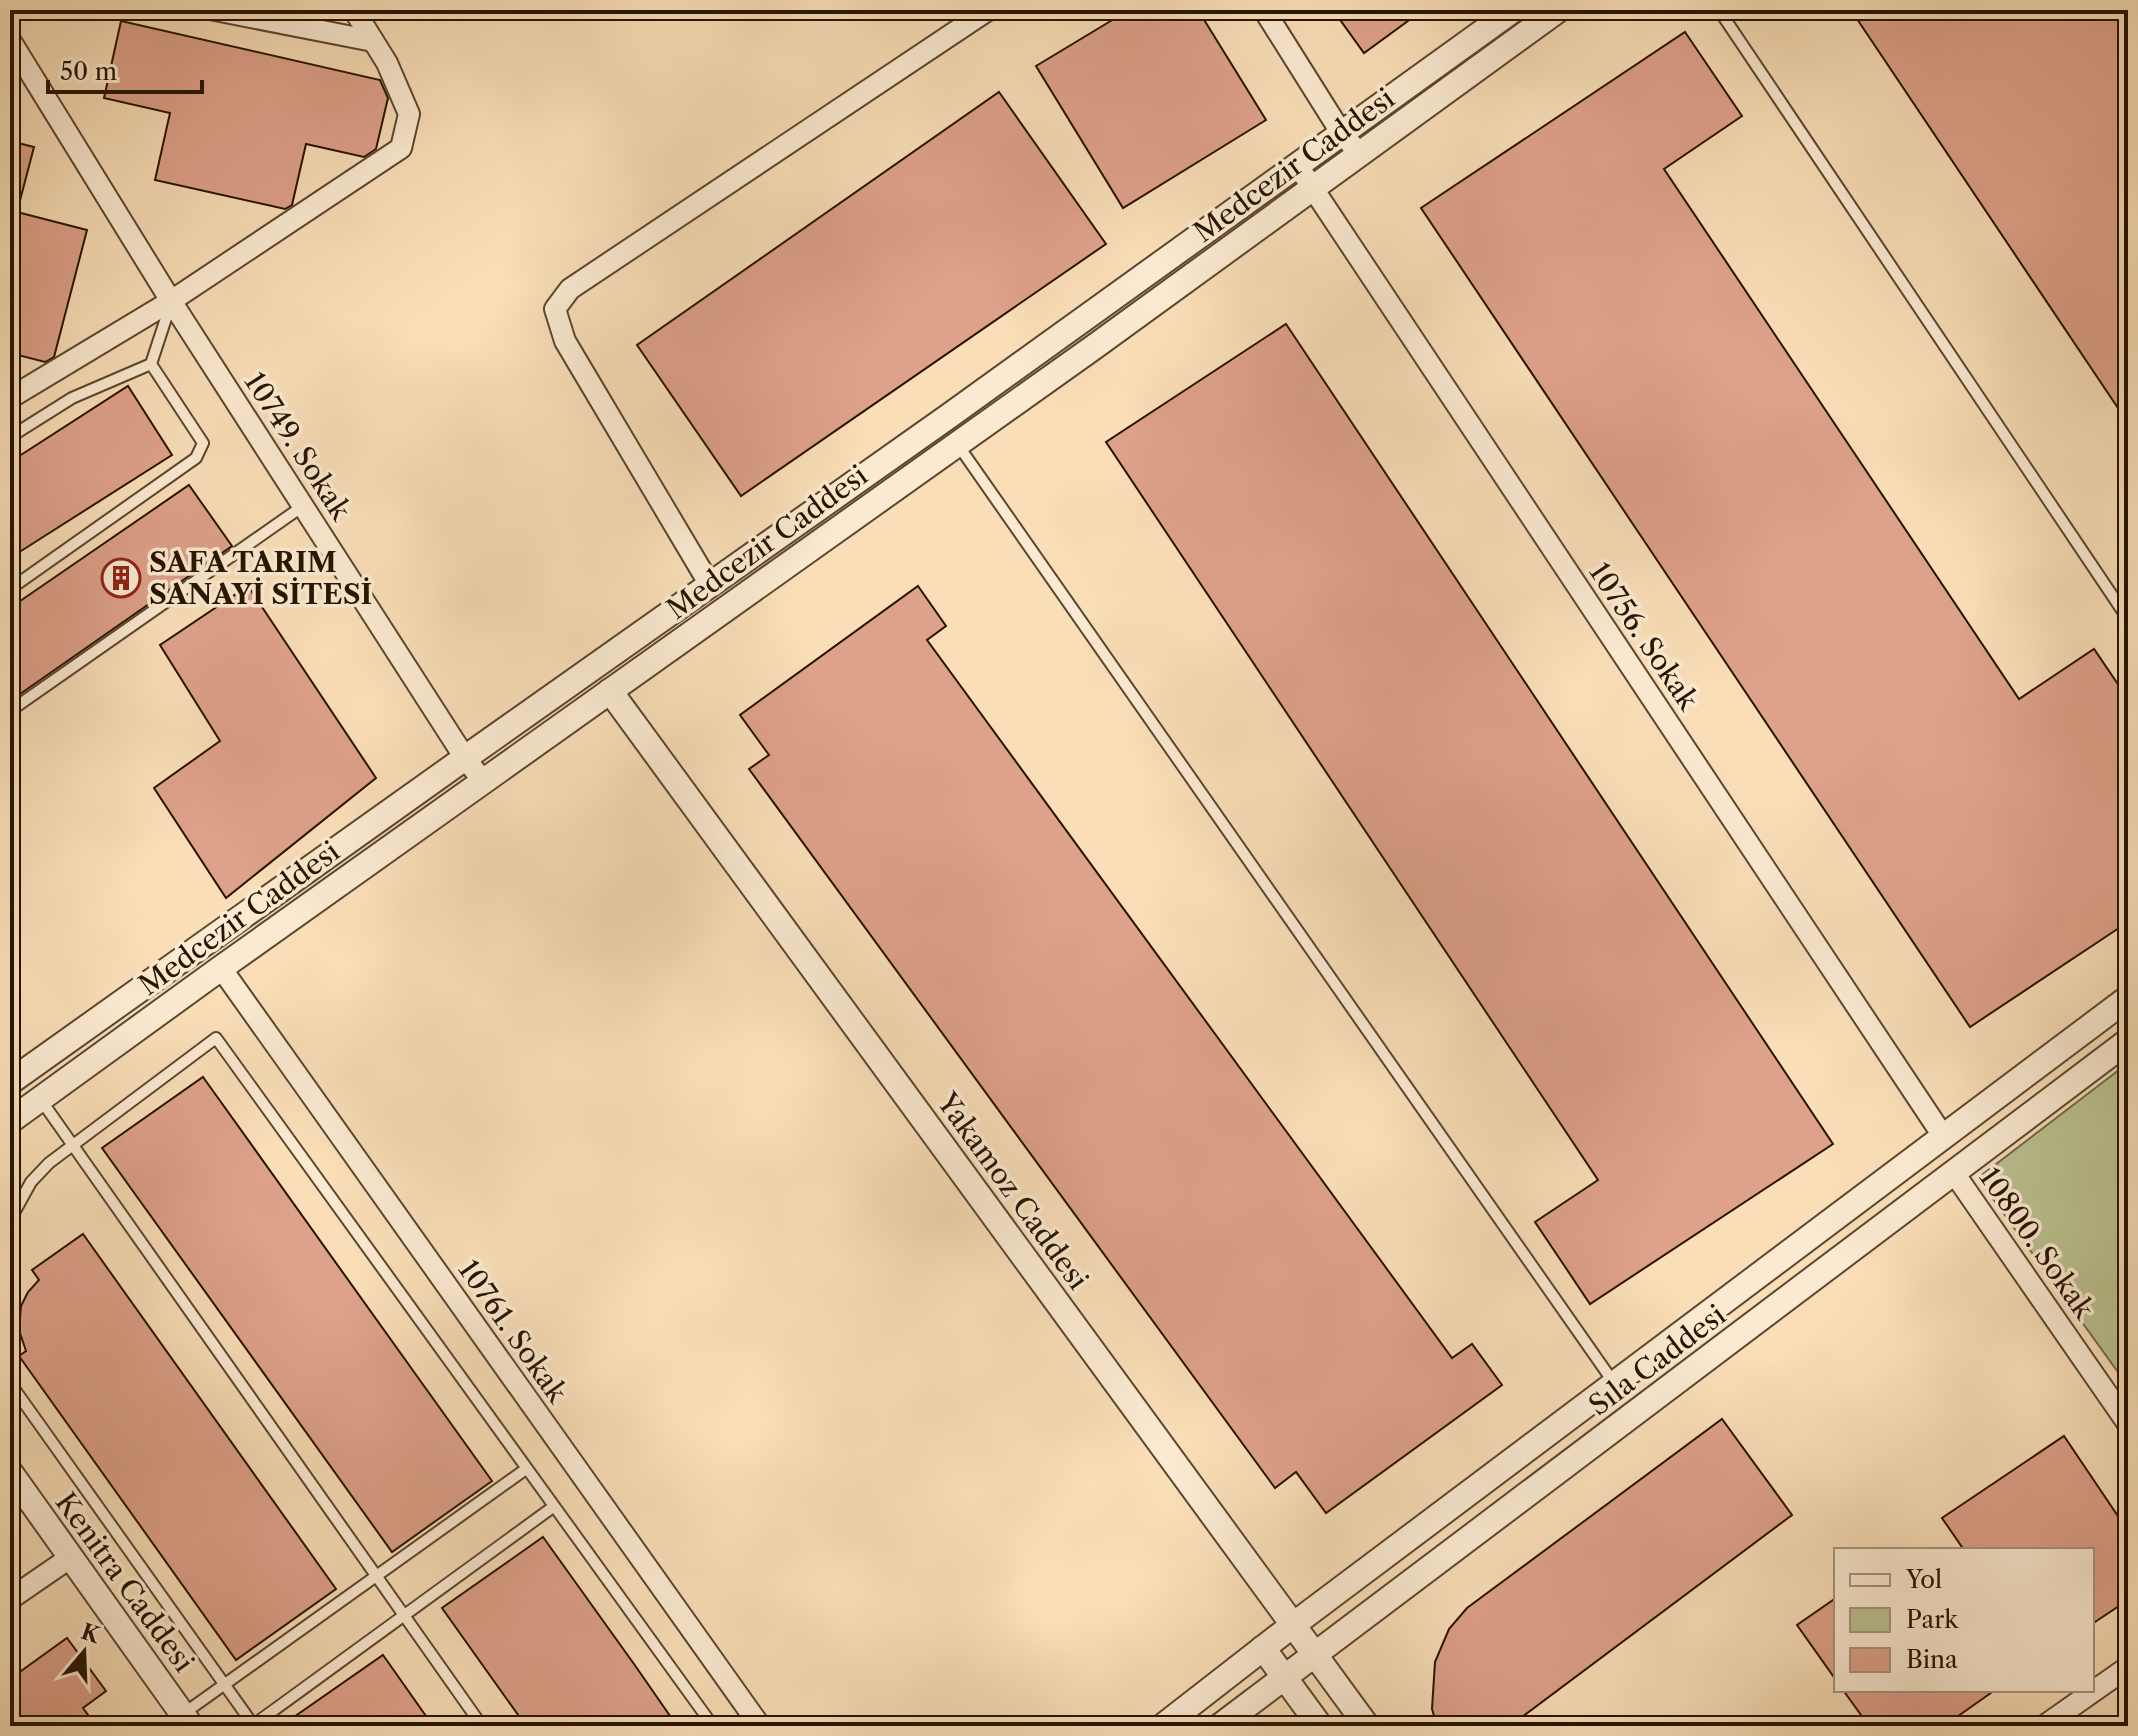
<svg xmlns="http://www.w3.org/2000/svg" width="2138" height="1736" viewBox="0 0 2138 1736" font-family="'Libre Caslon Text',serif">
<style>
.green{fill:#bbc291;stroke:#706a48;stroke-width:2}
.building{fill:#dea18a;stroke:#261300;stroke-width:2}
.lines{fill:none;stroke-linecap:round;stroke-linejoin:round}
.service-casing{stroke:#5b462e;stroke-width:14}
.minor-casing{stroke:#5b462e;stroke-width:24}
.tertiary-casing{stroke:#5b462e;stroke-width:28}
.service{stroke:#fbead1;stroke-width:10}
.minor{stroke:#fbead1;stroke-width:20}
.tertiary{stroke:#fbead1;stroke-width:24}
.labels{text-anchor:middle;stroke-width:7;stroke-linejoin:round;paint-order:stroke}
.street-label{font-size:28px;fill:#261300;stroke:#fbead1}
.poi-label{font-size:28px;font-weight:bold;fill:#261300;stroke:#fbead1;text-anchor:start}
</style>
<rect width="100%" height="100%" fill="#f9deb8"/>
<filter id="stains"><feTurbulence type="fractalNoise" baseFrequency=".0025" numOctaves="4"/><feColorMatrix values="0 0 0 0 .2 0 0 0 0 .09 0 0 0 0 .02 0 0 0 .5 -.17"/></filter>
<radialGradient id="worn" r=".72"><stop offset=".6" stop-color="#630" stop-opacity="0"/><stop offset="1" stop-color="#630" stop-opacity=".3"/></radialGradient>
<polygon class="green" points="2128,1063 2128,1386 1978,1178"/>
<g class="building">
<polygon points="1129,10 1198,10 1266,120 1123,208 1036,66"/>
<polygon points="1333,10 1423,10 1364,53"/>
<polygon points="1851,10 2114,10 2128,31 2128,423"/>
<polygon points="121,21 380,80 388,98 376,149 364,157 306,144 292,205 285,209 155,180 170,113 104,98"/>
<polygon points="1685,32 1742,116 1664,169 2019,699 2094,649 2128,699 2128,922 1970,1027 1421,208"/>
<polygon points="999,92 1106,244 741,496 637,345"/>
<polygon points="10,141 34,147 17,212 87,230 54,357 45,362 10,353"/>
<polygon points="1286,324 1833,1144 1590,1304 1535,1222 1598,1180 1106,442"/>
<polygon points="128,386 172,455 10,558 10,462"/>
<polygon points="189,485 232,546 10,701 10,608"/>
<polygon points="248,586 376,778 226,898 154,788 220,741 160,645"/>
<polygon points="918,586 946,626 927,640 1452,1358 1472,1344 1502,1385 1326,1513 1296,1472 1275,1488 749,769 769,755 740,715"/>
<polygon points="203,1077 492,1481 392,1552 102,1148"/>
<polygon points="83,1234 336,1589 236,1660 19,1356 26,1351 19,1330 21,1306 28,1292 39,1280 32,1270"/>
<polygon points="1722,1419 1792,1515 1510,1726 1437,1726 1432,1709 1435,1662 1449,1629 1467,1608"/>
<polygon points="2064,1436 2128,1531 2128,1600 2092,1624 2092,1550 1964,1550 1942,1518"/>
<polygon points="543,1537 634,1664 677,1726 526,1726 496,1684 442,1608"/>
<polygon points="1836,1598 1836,1680 1797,1625"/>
<polygon points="67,1638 106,1691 83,1708 96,1726 20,1726 10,1713 10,1679"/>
<polygon points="383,1655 433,1726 281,1726"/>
<polygon points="1843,1690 1995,1690 1944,1726 1869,1726"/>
</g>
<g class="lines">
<g class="service-casing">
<g id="service">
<polyline points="1719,10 2128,619"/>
<polyline points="10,437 72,398 151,364 171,303"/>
<polyline points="958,445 1614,1383"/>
<polyline points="10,589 196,458 203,443 151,364"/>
<polyline points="10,711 303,506"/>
<polyline points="41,1100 482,1726"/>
<polyline points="10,1220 31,1182 49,1163 216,1038 713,1726"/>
<polyline points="10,1383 254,1726"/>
<polyline points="183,1714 526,1469"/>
<polyline points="252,1726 553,1507"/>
</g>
</g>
<g class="minor-casing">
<g id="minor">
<polyline points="215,10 373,41"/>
<polyline points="1264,10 1342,134 1352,145"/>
<polyline points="10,40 171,301 401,148 409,114 387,63 354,10"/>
<polyline points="1298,166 1943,1136"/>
<polyline points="10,398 171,301 465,758 483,781"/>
<polyline points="710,585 565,341 555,309 570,289 988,10"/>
<polyline points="221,968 760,1726"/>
<polyline points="1954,1173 2128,1424"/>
<polyline points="10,1599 71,1557"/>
<polyline points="2044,1726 2128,1667"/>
</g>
</g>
<g class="tertiary-casing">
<g id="tertiary">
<polyline points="610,691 1367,1726"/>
<polyline points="10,1082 465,758 949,416 1513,10"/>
<polyline points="10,1121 221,968 1094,347 1558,10"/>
<polyline points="10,1472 191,1726"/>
<polyline points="1263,1648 1320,1726"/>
<polyline points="1163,1726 1293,1625 2128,998"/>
<polyline points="1220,1726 2128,1041"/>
</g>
</g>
<use href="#service" class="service"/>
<use href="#minor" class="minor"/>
<use href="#tertiary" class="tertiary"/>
</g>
<defs>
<g id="building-ring" transform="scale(2)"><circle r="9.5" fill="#fbead1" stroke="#8f2418" stroke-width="1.5"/><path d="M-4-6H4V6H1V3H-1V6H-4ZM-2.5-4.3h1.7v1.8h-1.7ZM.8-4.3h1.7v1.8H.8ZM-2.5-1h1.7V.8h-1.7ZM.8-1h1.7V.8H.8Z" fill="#8f2418"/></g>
</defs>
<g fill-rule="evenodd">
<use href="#building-ring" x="121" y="578"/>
</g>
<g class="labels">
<g class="street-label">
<text transform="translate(1294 165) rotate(-36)" y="10">Medcezir Caddesi</text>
<text transform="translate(298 446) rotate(57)" y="10">10749. Sokak</text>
<text transform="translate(767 542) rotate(-36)" y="10">Medcezir Caddesi</text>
<text transform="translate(1644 636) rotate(56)" y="10">10756. Sokak</text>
<text transform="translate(239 918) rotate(-36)" y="10">Medcezir Caddesi</text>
<text transform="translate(1013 1191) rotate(54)" y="10">Yakamoz Caddesi</text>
<text transform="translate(2037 1243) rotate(55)" y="10">10800. Sokak</text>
<text transform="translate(513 1331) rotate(55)" y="10">10761. Sokak</text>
<text transform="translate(1657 1360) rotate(-37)" y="10">Sıla Caddesi</text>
<text transform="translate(125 1582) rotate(54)" y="10">Kenitra Caddesi</text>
</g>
<g class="poi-label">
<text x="149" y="572">SAFA TARIM<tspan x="149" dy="32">SANAYİ SİTESİ</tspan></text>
</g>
</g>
<rect width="2138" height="1736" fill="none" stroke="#f9deb8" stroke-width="40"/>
<rect x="12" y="12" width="2114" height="1712" fill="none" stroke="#261300" stroke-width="4"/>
<rect x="20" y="20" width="2098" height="1696" fill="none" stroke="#261300" stroke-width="2"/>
<rect x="1834" y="1548" width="260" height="144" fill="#fbead1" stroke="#a6947d" stroke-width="2"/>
<rect x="1850" y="1574" width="40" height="12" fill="#fbead1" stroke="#a6947d" stroke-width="2"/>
<text x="1906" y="1588" font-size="24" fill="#261300">Yol</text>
<rect x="1850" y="1608" width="40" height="24" fill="#bbc291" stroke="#a6947d" stroke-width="2"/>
<text x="1906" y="1628" font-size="24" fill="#261300">Park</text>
<rect x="1850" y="1648" width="40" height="24" fill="#dea18a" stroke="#a6947d" stroke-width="2"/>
<text x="1906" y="1668" font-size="24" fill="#261300">Bina</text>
<g transform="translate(84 1652) rotate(19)" stroke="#fbead1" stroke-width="6" paint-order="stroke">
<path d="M0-6L14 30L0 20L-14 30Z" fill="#261300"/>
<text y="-12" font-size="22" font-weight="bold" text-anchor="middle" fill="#261300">K</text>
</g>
<path d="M48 80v12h154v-12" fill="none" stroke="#261300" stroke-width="4"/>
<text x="60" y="80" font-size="24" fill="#261300" stroke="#fbead1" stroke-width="6" paint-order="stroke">50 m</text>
<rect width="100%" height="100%" filter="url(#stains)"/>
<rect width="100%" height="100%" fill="url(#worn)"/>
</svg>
